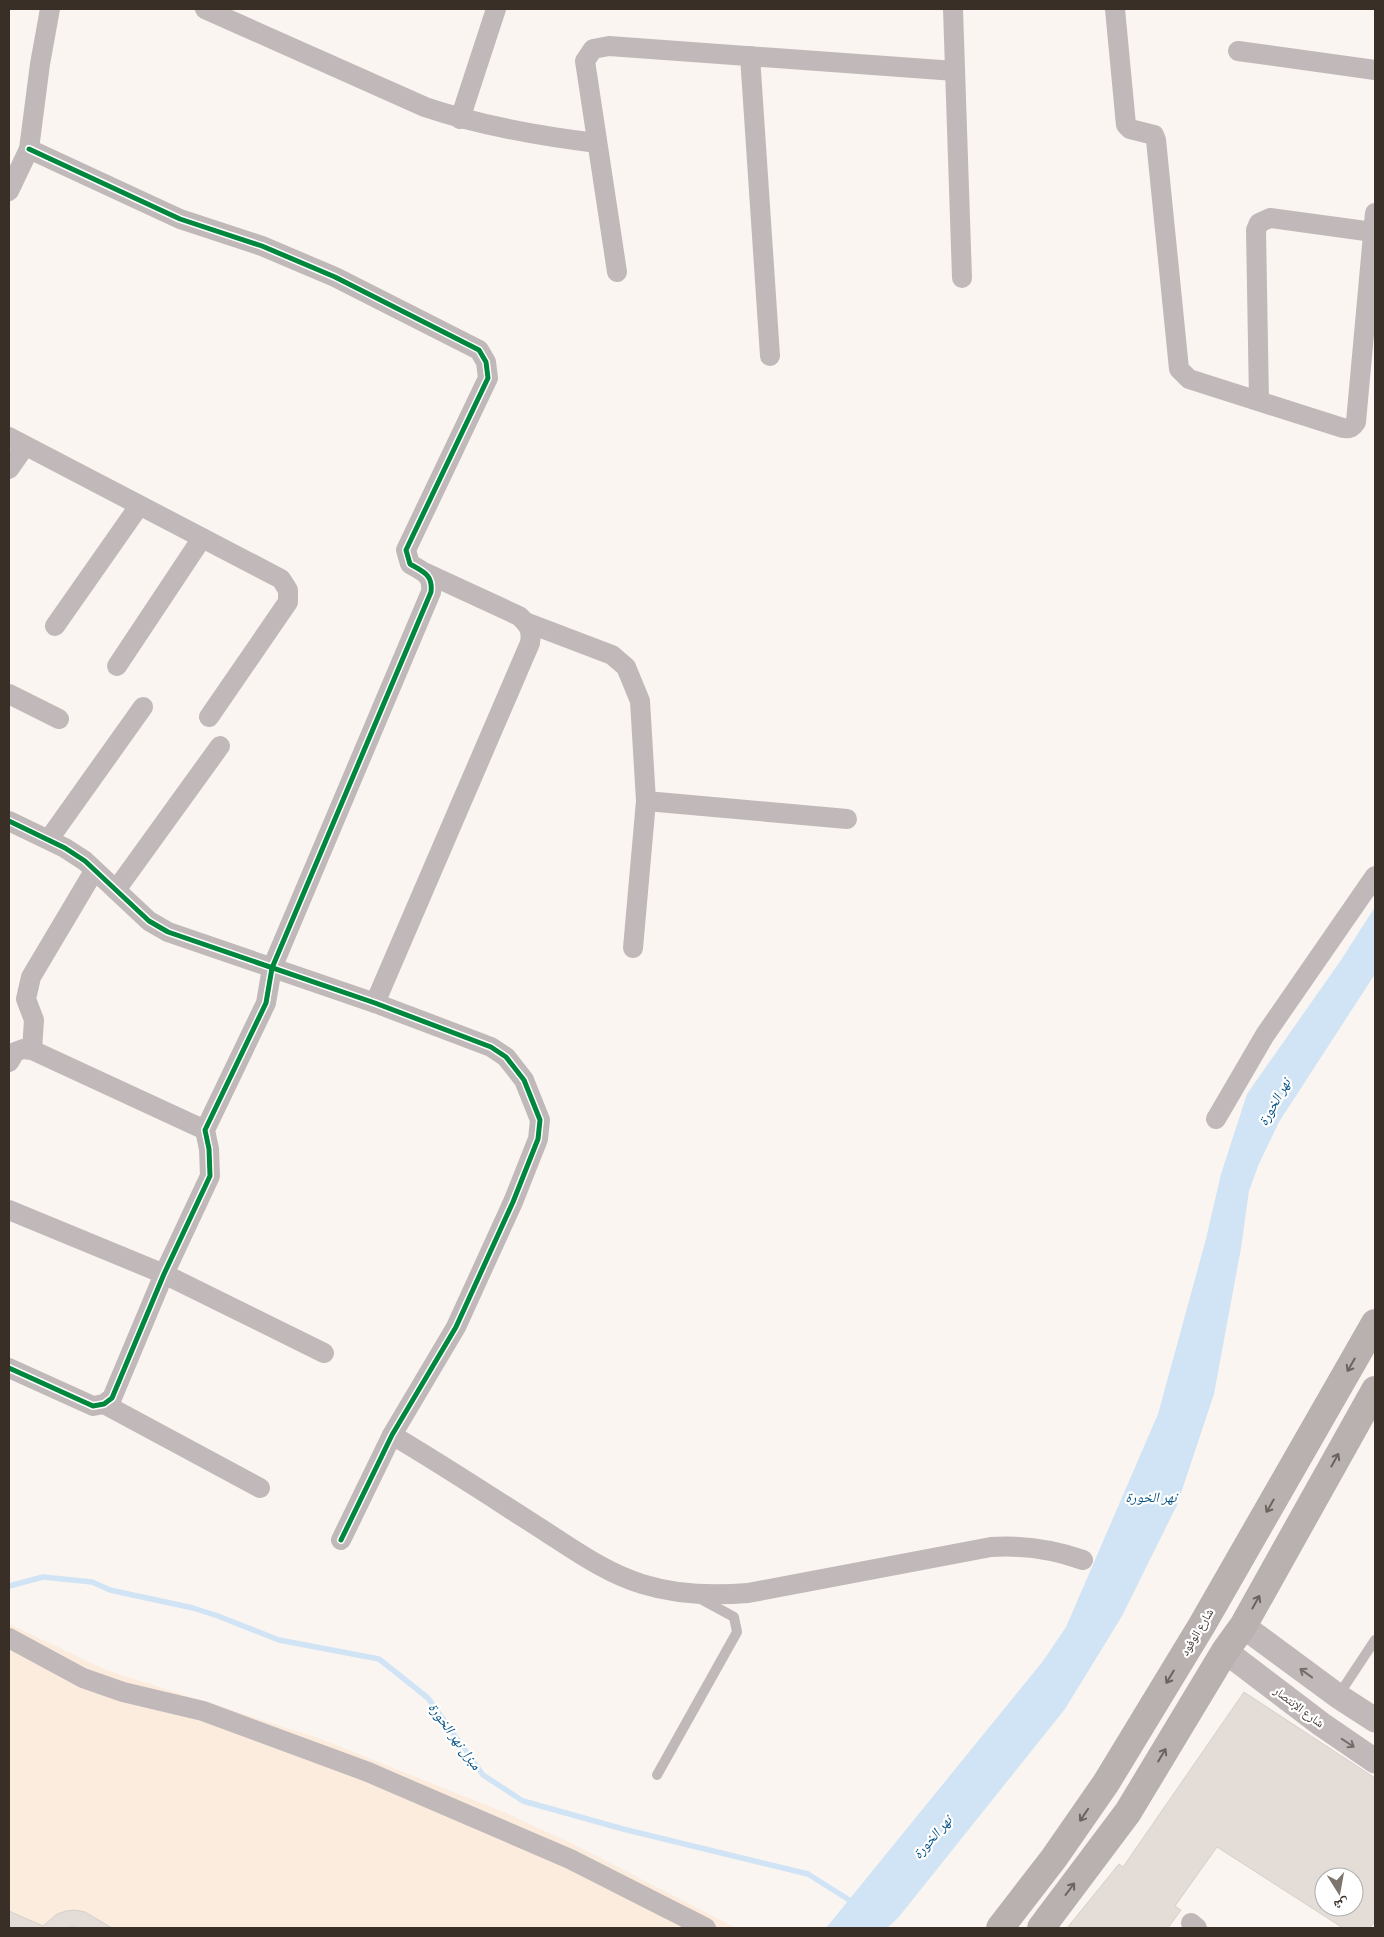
<svg xmlns="http://www.w3.org/2000/svg" width="1384" height="1937" viewBox="0 0 1384 1937" font-family="'Roboto Condensed','Noto Naskh Arabic',sans-serif">
<style>
.built{fill:#fcecde}
.water{fill:#d1e4f5}
.lines{fill:none;stroke-linecap:round;stroke-linejoin:round}
.stream{stroke:#d1e4f5;stroke-width:5.5}
.building{fill:#e4dcd6;stroke:#d6d0ca;fill-rule:evenodd}
.service{stroke:#c1b9b9;stroke-width:10}
.minor{stroke:#c1b9b9;stroke-width:20}
.tertiary{stroke:#c1b9b9;stroke-width:25}
.primary{stroke:#b9b0b0;stroke-width:28}
.cycleway-casing{stroke:#fff;stroke-width:8}
.cycleway{stroke:#00873e;stroke-width:5}
.oneway{stroke:#6c635e}
.oneway2{stroke:#766d69}
.labels{text-anchor:middle;stroke-width:4.5;stroke-linejoin:round;paint-order:stroke}
.street-label{font-size:12px;fill:#392f27;stroke:#fff}
.water-label{font-size:14px;font-style:italic;fill:#025084;stroke:#fff}
</style>
<rect width="100%" height="100%" fill="#faf5f0"/>
<polygon class="built" points="9,1624 106,1670 318,1738 506,1813 573,1844 736,1928 9,1928"/>
<polygon class="water" points="1375,907 1375,974 1279,1122 1258,1166 1249,1191 1241,1248 1214,1394 1177,1505 1122,1616 1065,1709 898,1918 887,1928 826,1928 1043,1661 1066,1627 1158,1414 1206,1239 1221,1174 1247,1094 1341,960"/>
<g class="lines">
<polyline class="stream" points="9,1586 43,1577 92,1582 110,1590 193,1608 218,1616 279,1640 379,1659 428,1698 483,1775 523,1801 623,1829 808,1874 854,1903"/>
</g>
<g class="building">
<path d="M1244 1692 1375 1778V1921L1370 1928H1343L1217 1847 1175 1906 1181 1910 1168 1928H1067L1119 1864 1123 1867ZM1324 1877H1354V1907H1324Z"/>
<polygon points="75,1910 85,1912 112,1928 80,1928 75,1926 66,1928 9,1928 9,1911 43,1926 57,1914 66,1911"/>
</g>
<g class="lines">
<g class="service">
<polyline points="1338,1696 1375,1640"/>
<polyline points="657,1775 737,1632 734,1617 699,1598"/>
</g>
<g class="minor">
<path d="M205 9 425 107C481 126 539 136 597 143"/>
<polyline points="953,9 962,278"/>
<path d="M1115 9 1126 125 1130 129 1154 135 1156 140 1179 369 1189 379 1343 428C1349 429 1353 427 1356 422L1375 213"/>
<polyline points="1238,51 1375,70"/>
<polyline points="750,56 770,356"/>
<polyline points="460,119 496,9"/>
<polyline points="9,191 29,149 40,64 50,9"/>
<polyline points="617,272 585,61 593,49 609,46 955,71"/>
<polyline points="1259,401 1256,230 1259,223 1270,218 1373,232"/>
<polyline points="9,437 281,579 288,590 288,602 209,717"/>
<polyline points="9,469 25,446"/>
<polyline points="528,623 612,655 626,667 640,701 646,801 633,948"/>
<polyline points="55,626 139,506"/>
<polyline points="117,666 202,538"/>
<polyline points="9,694 59,719"/>
<polyline points="646,801 847,819"/>
<polyline points="9,821 65,848 85,861 149,921 168,932 375,1003 491,1047 506,1057 524,1080 540,1120 538,1139 513,1202 456,1327 392,1435 341,1540"/>
<polyline points="49,839 143,707"/>
<polyline points="116,890 220,746"/>
<path d="M375 1003 530 643C532 630 529 625 519 616L426 573"/>
<polyline points="32,1050 34,1020 26,999 31,977 94,871"/>
<polyline points="9,1062 15,1052 23,1049 32,1050 205,1130"/>
<polyline points="1216,1119 1265,1035 1375,876"/>
<polyline points="9,1210 164,1274 324,1353"/>
<path d="M9 1368 93 1406 104 1404 112 1398 164 1274 210 1176 209 1149 205 1130 266 1003 272 968 431 592C433 575 424 572 410 564L406 550 488 378 486 362 479 350 335 277 262 246 180 219 29 149"/>
<polyline points="104,1404 260,1488"/>
<path d="M392 1435C443 1465 493 1498 543 1530 574 1550 606 1573 642 1584 677 1595 712 1596 748 1593L991 1547C1023 1545 1052 1549 1083 1560"/>
<polyline points="9,1638 83,1678 123,1692 203,1711 368,1772 570,1859 706,1928"/>
<polyline points="1191,1923 1197,1928"/>
</g>
<g class="tertiary">
<polyline points="1243,1626 1338,1696 1375,1720"/>
<polyline points="1225,1651 1321,1724 1375,1761"/>
</g>
<g class="primary">
<polyline points="1000,1928 1054,1858 1106,1783 1202,1625 1375,1323"/>
<polyline points="1041,1928 1128,1812 1225,1651 1243,1626 1375,1390"/>
</g>
<g class="cycleway-casing">
<g id="cycleway">
<polyline points="9,821 65,848 85,861 149,921 168,932 375,1003 491,1047 506,1057 524,1080 540,1120 538,1139 513,1202 456,1327 392,1435 341,1540"/>
<path d="M9 1368 93 1406 104 1404 112 1398 164 1274 210 1176 209 1149 205 1130 266 1003 272 968 431 592C433 575 424 572 410 564L406 550 488 378 486 362 479 350 335 277 262 246 180 219 29 149"/>
</g>
</g>
<use href="#cycleway" class="cycleway"/>
</g>
<defs><path id="oneway-shaft" d="M-6 0H5M1.5-3L5.5 0L1.5 3" fill="none" stroke-width="1.6" stroke-linecap="round" stroke-linejoin="round" transform="scale(1.25)"/></defs>
<g class="oneway">
<use href="#oneway-shaft" transform="translate(1351 1365) rotate(120)"/>
<use href="#oneway-shaft" transform="translate(1335 1460) rotate(-61)"/>
<use href="#oneway-shaft" transform="translate(1270 1506) rotate(120)"/>
<use href="#oneway-shaft" transform="translate(1256 1602) rotate(-61)"/>
<use href="#oneway-shaft" transform="translate(1170 1677) rotate(121)"/>
<use href="#oneway-shaft" transform="translate(1162 1755) rotate(-59)"/>
<use href="#oneway-shaft" transform="translate(1084 1815) rotate(124)"/>
<use href="#oneway-shaft" transform="translate(1070 1889) rotate(-53)"/>
</g>
<g class="oneway2">
<use href="#oneway-shaft" transform="translate(1306 1673) rotate(-144)"/>
<use href="#oneway-shaft" transform="translate(1348 1743) rotate(34)"/>
</g>
<g class="labels">
<g class="street-label">
<text transform="translate(1197 1632) rotate(-59)" y="4">شارع الوفود</text>
<text transform="translate(1299 1707) rotate(37)" y="4">شارع الإنتصار</text>
</g>
<g class="water-label">
<text transform="translate(1274 1102) rotate(-61)" y="5">نهر الخورة</text>
<text x="1151" y="1502">نهر الخورة</text>
<text transform="translate(455 1736) rotate(54)" y="5">مبزل نهر الخورة</text>
<text transform="translate(932 1837) rotate(-49)" y="5">نهر الخورة</text>
</g>
</g>
<rect width="1384" height="1937" fill="none" stroke="#392f27" stroke-width="20"/>
<g transform="translate(1339 1892) rotate(169)"><circle r="24" fill="#ffffff" stroke="#b0aca9"/>
<path d="M0-4L9 19L0 12L-9 19Z" fill="#7d746d"/>
<text y="-8" font-size="14" font-weight="bold" text-anchor="middle" fill="#392f27">ش</text>
</g>
</svg>
